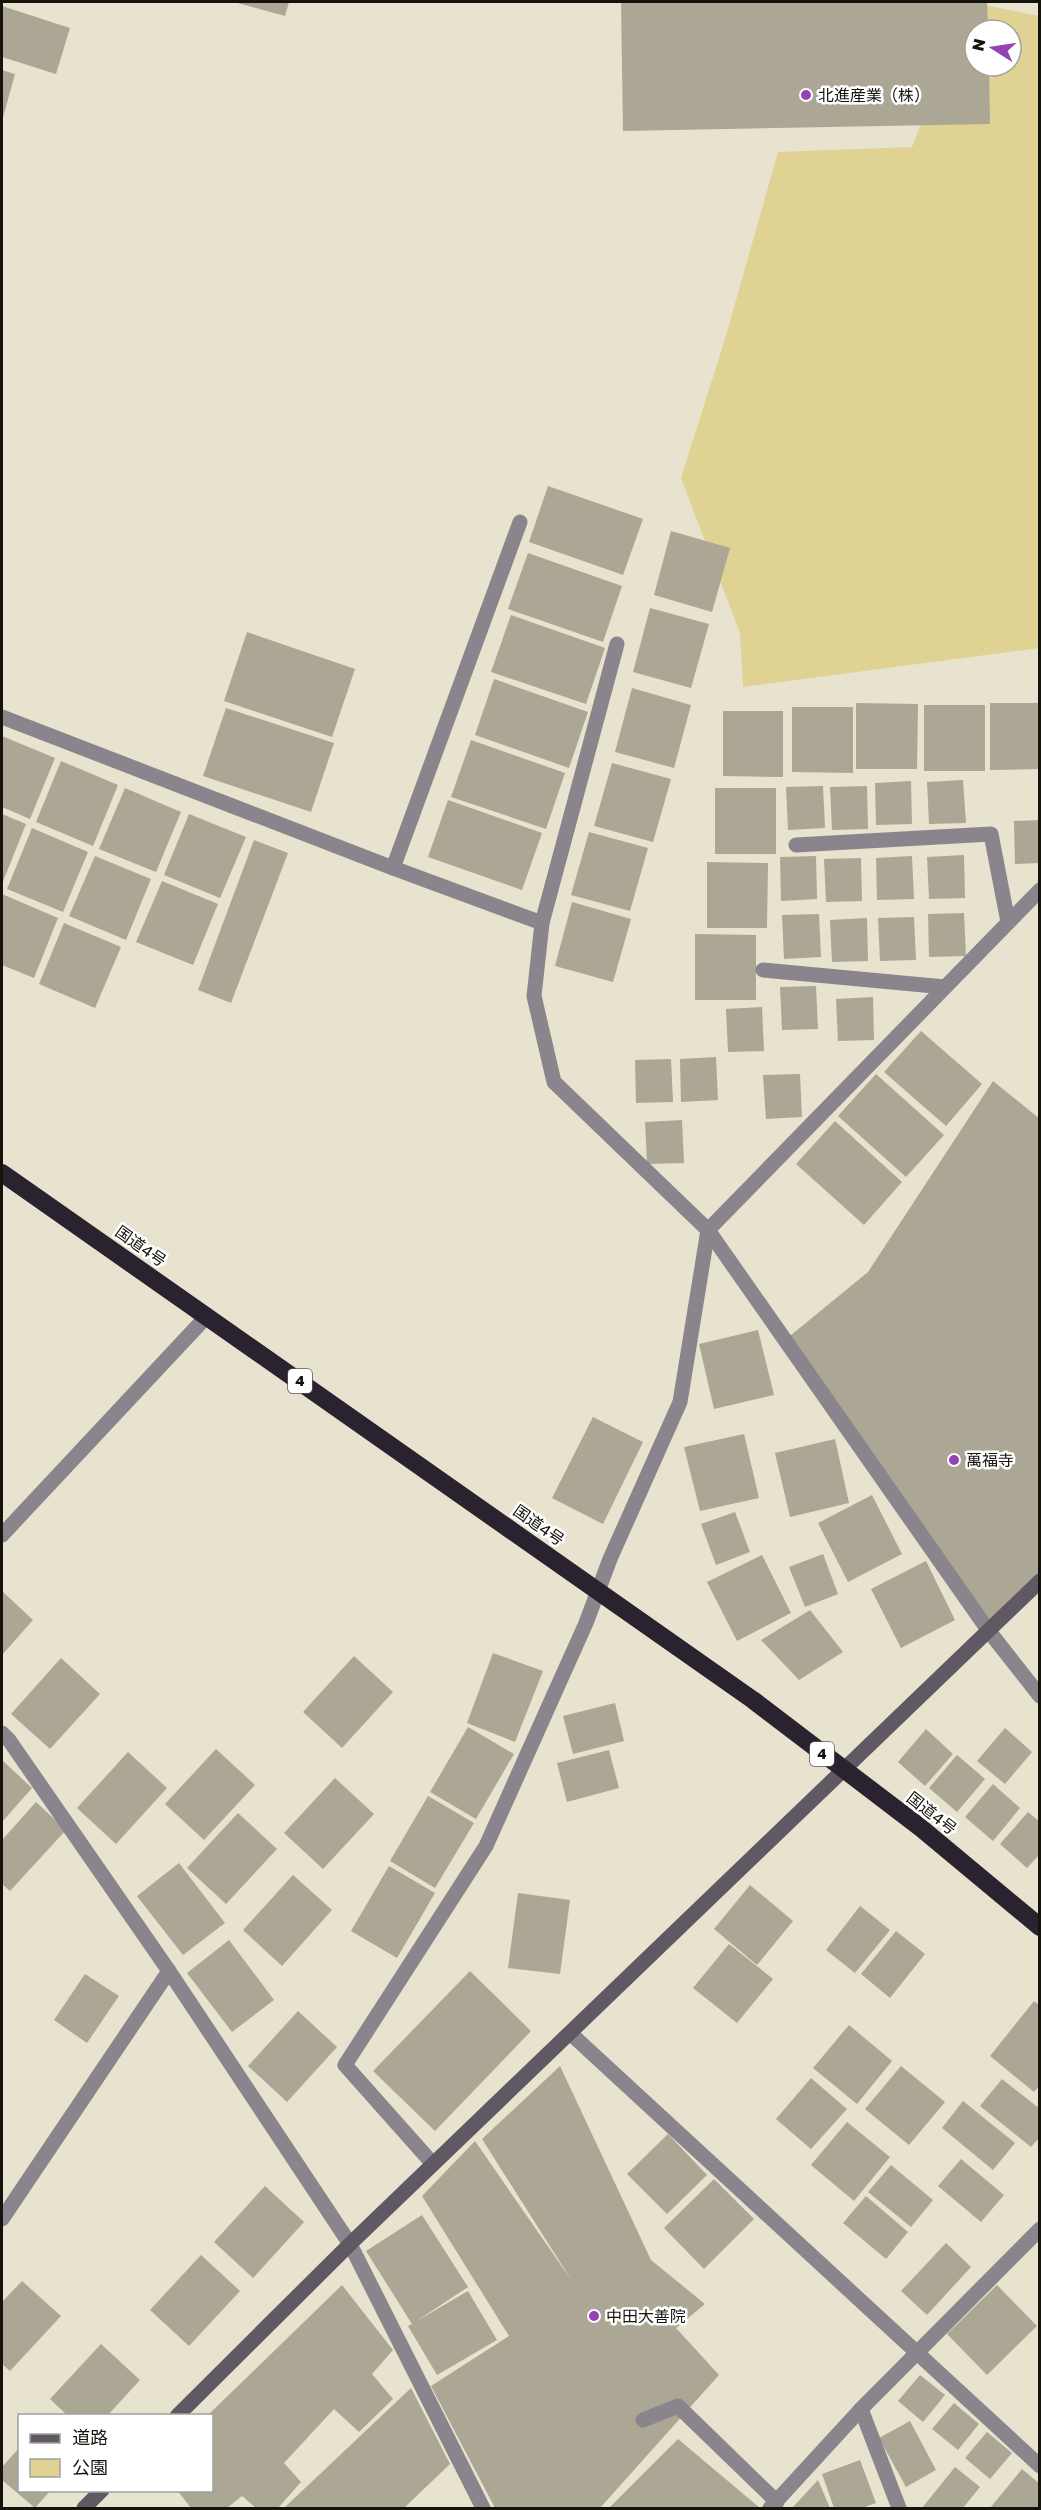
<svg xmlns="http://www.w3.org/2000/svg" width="1041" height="2510" viewBox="0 0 1041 2510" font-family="'Golos Text','Noto Sans JP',sans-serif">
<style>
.green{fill:#dfd292;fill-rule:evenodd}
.building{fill:#aba794}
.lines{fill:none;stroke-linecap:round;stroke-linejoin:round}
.lane{stroke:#8a858c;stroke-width:15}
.street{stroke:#8a858c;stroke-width:15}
.secondary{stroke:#605964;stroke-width:15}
.highway{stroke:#2b2230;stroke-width:18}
.poi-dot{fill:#9343b4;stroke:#fff;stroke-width:2}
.labels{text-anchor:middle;stroke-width:5;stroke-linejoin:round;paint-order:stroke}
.shield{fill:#fff;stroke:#5a5a55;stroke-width:1.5}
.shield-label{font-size:15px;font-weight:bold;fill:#14130c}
.poi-label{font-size:16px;fill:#14130c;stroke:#fff;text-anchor:start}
.street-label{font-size:16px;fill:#14130c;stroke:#fff}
</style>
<rect width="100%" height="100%" fill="#e7e3ce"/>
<path class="green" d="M968 2 1039 16V648L743 687 740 633 681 478 725 339 778 152 912 147ZM975 30H1011V66H975Z"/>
<g class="building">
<polygon points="234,2 289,2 285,16"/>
<polygon points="621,2 987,2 988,30 975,30 975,66 989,66 990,124 623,131"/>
<polygon points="2,6 70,28 56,74 2,57"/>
<polygon points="2,70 15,74 2,121"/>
<polygon points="548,486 643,519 623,575 529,542"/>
<polygon points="671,531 730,548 712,612 654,595"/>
<polygon points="528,553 622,586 603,642 508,609"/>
<polygon points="650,608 709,624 691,688 633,672"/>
<polygon points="511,615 605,648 586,704 491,672"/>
<polygon points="247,632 355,669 332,737 224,701"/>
<polygon points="494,679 588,712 569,768 475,735"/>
<polygon points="632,688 691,705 674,768 615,752"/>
<polygon points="856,703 918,704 917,769 856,769"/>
<polygon points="990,703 1040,703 1040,769 990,770"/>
<rect x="924" y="705" width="61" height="66"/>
<polygon points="792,707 853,707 853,773 792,772"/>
<polygon points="226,708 334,743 311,812 203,776"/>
<polygon points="723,711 783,711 783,777 723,776"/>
<polygon points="2,736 55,758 30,819 2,807"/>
<polygon points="471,740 565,773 546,829 451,797"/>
<polygon points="61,761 118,785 93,846 36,822"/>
<polygon points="612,763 671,779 653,842 594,826"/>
<polygon points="963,780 966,823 929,824 927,782"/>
<polygon points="911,781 912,824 876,825 875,783"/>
<polygon points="823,786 825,828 788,830 786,787"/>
<polygon points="867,786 868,829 832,830 830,787"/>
<polygon points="125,788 181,812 156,872 99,849"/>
<rect x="715" y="788" width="61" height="66"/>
<polygon points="448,800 542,833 522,890 428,857"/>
<polygon points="2,814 26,824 2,884"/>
<polygon points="189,814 246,837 220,898 164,875"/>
<polygon points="1040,820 1040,863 1015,864 1014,821"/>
<polygon points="32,828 88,852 63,912 7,889"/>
<polygon points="589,832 648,848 630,911 571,895"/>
<polygon points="254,840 288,853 231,1003 198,990"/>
<polygon points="964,855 965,898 929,899 927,857"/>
<polygon points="95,856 151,879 126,940 69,916"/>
<polygon points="816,856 817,899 781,901 780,857"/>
<polygon points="912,856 914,899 877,900 876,858"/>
<polygon points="861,858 862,901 826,902 824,859"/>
<polygon points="707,862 768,863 767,928 707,928"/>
<polygon points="162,881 218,904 193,965 136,942"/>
<polygon points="2,894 58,918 34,978 2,965"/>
<polygon points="572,902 631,919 613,982 555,966"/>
<polygon points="964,913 966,956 929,957 928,914"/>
<polygon points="819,914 821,957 784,959 782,915"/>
<polygon points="914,917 916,960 880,961 878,918"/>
<polygon points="867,918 868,961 832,962 830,920"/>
<polygon points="64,923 121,947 95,1008 39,984"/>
<polygon points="695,934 756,935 756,1000 695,1000"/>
<polygon points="816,986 818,1029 782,1030 780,987"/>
<polygon points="873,997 874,1040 838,1041 836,999"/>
<polygon points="762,1007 764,1051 728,1052 726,1009"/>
<polygon points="921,1031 982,1084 946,1126 884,1072"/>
<polygon points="716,1057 718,1100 681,1102 680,1059"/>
<polygon points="671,1059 673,1102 636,1103 635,1060"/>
<polygon points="800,1074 802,1117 766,1119 763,1075"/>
<polygon points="876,1074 944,1135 906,1177 838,1116"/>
<polygon points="993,1081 1040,1119 1040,1580 988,1630 785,1340 868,1272"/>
<polygon points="682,1120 684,1163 647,1164 645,1122"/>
<polygon points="835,1121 902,1182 864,1225 796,1164"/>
<polygon points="758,1330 774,1395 714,1409 699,1344"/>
<polygon points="593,1417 643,1442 603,1524 552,1498"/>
<polygon points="744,1434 759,1498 700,1511 684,1447"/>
<polygon points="835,1439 849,1503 790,1517 775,1453"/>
<polygon points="872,1495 902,1554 848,1582 818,1523"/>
<polygon points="735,1512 750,1552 716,1565 701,1524"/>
<polygon points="823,1554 838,1594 805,1607 789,1567"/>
<polygon points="762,1555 791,1613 737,1641 707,1582"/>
<polygon points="926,1561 955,1620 901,1648 871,1589"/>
<polygon points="2,1591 33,1620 2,1655"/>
<polygon points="810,1610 843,1652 799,1680 761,1640"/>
<polygon points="493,1653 543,1671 515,1742 467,1723"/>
<polygon points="354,1656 393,1692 342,1748 303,1712"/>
<polygon points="61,1658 100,1694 50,1749 11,1714"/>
<polygon points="615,1703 624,1741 573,1754 563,1716"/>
<polygon points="468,1727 514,1754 476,1819 430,1792"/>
<polygon points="1005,1728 1032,1752 1005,1784 977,1761"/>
<polygon points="926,1729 953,1754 925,1786 898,1762"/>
<polygon points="216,1749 255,1785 204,1840 165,1804"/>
<polygon points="609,1750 619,1788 567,1802 557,1763"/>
<polygon points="128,1752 167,1788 116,1844 77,1808"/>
<polygon points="957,1755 985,1779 957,1812 929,1788"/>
<polygon points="2,1760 32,1788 2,1822"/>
<polygon points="335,1778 374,1814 323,1869 284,1833"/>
<polygon points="993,1784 1020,1808 993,1841 965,1817"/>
<polygon points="428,1796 474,1823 435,1888 390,1861"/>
<polygon points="36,1802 66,1830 10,1891 2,1884 2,1840"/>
<polygon points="1028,1812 1040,1822 1040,1854 1027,1868 1000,1844"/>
<polygon points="238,1813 277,1849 226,1904 187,1868"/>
<polygon points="179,1863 225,1923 183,1955 137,1896"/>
<polygon points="389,1866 435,1893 397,1958 351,1931"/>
<polygon points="293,1875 332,1910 282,1966 243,1930"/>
<polygon points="750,1885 793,1921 757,1965 714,1929"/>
<polygon points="518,1893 570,1900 560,1974 508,1968"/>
<polygon points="860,1906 890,1930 855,1973 826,1950"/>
<polygon points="896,1931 925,1954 890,1998 861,1974"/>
<polygon points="229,1940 274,2000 232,2032 187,1973"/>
<polygon points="729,1944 773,1979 737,2023 693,1988"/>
<polygon points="470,1971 531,2031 435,2131 373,2071"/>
<polygon points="85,1974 119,1996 87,2043 54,2020"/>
<polygon points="1034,2001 1040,2006 1040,2085 1034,2092 990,2056"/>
<polygon points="298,2011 337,2047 287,2102 248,2066"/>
<polygon points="849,2025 892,2061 857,2104 813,2068"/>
<polygon points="560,2066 651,2260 705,2304 676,2328 719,2375 600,2508 495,2508 431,2386 509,2336 422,2196 475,2141 572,2281 482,2139"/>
<polygon points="901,2066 945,2102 909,2145 865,2109"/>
<polygon points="811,2078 847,2109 811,2149 776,2119"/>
<polygon points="1002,2079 1040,2109 1040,2137 1031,2147 980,2106"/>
<polygon points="963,2101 1015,2143 993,2170 942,2128"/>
<polygon points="847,2122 890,2157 854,2201 811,2165"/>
<polygon points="668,2134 707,2175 667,2214 627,2174"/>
<polygon points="961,2159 1004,2195 981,2222 938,2186"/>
<polygon points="891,2165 933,2200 911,2227 868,2192"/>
<polygon points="714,2179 754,2219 704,2269 664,2228"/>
<polygon points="265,2186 304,2222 253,2278 214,2242"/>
<polygon points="866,2196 908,2232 886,2259 843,2223"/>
<polygon points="422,2215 468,2287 415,2322 468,2291 497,2340 437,2375 408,2326 412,2324 366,2251"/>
<polygon points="946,2243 971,2267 927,2315 901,2291"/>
<polygon points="201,2255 240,2291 189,2346 150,2310"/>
<polygon points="22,2281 61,2316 10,2371 2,2364 2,2302"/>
<polygon points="342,2285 393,2350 372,2374 393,2399 359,2432 334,2409 284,2463 301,2482 278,2508 256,2508 242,2496 227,2508 191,2508 177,2490 212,2490 212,2416 207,2416"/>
<polygon points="997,2285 1037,2326 987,2375 947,2334"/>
<polygon points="101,2344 140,2380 107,2416 68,2416 50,2399"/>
<polygon points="920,2375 945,2395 923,2422 898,2401"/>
<polygon points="411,2388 450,2464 404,2508 284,2508"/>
<polygon points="954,2403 979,2424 958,2450 932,2429"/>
<polygon points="910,2421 936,2470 906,2487 879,2438"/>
<polygon points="987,2432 1012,2453 990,2479 965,2458"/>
<polygon points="678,2439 760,2508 609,2508"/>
<polygon points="20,2447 20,2490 51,2490 35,2508 2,2480 2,2467"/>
<polygon points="860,2460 876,2503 862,2508 834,2508 822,2474"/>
<polygon points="955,2467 980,2487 963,2508 922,2508"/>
<polygon points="1022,2469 1040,2484 1040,2508 990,2508"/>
<polygon points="818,2480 830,2508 792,2508"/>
</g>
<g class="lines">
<g class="lane">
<polyline points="988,1630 1040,1696"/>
<polyline points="643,2420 678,2406 777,2502"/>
</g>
<g class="street">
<polyline points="617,644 542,923 534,996 554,1082 708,1230 988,1630"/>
<polyline points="2,717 393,868 542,923"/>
<polyline points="796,845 991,834 1008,922"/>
<polyline points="393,868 520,522"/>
<polyline points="763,970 945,987"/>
<polyline points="2,1535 207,1316"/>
<polyline points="2,1733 9,1740 169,1971 350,2244 483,2508"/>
<polyline points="570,2033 1040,2466"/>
<polyline points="433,2164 345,2065 486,1846 586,1623 610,1559 680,1402 708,1230 1040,890"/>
<polyline points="2,2219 169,1971"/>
<polyline points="861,2409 899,2508"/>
<polyline points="770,2508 861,2409 1040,2229"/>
</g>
<g class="secondary">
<polyline points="177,2416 350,2244 1040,1581"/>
<polyline points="84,2508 102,2490"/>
</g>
<polyline class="highway" points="2,1173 753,1700 921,1828 1040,1927"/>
</g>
<g class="poi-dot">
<circle cx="806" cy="95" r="6"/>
<circle cx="954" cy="1460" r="6"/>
<circle cx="594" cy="2316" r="6"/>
</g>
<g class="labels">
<g class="shield">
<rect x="288" y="1369" width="24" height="24" rx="4.5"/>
<rect x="810" y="1742" width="24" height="24" rx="4.5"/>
</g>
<g class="shield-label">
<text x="300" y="1386">4</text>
<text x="822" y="1759">4</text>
</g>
<g class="poi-label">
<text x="818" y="101">北進産業（株）</text>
<text x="966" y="1466">萬福寺</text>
<text x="606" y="2322">中田大善院</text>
</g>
<g class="street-label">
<text transform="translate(141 1246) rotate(35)" y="6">国道4号</text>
<text transform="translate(539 1525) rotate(35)" y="6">国道4号</text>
<text transform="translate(932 1813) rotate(38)" y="6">国道4号</text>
</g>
</g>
<rect width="1041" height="2510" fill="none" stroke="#14130c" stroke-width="6"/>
<rect x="18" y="2414" width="195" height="78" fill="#ffffff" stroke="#a1a19e" stroke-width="1.5"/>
<rect x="30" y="2434" width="30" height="9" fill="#605964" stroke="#a1a19e" stroke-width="1.5"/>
<text x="72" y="2444" font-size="18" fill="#14130c">道路</text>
<rect x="30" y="2459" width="30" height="18" fill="#dfd292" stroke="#a1a19e" stroke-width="1.5"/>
<text x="72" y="2474" font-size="18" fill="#14130c">公園</text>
<g transform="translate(993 48) rotate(282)"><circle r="28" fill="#ffffff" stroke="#a1a19e" stroke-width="1.5"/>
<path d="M0-4.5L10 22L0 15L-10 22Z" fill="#9343b4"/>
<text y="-9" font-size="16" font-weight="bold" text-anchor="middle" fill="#14130c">N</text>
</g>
</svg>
